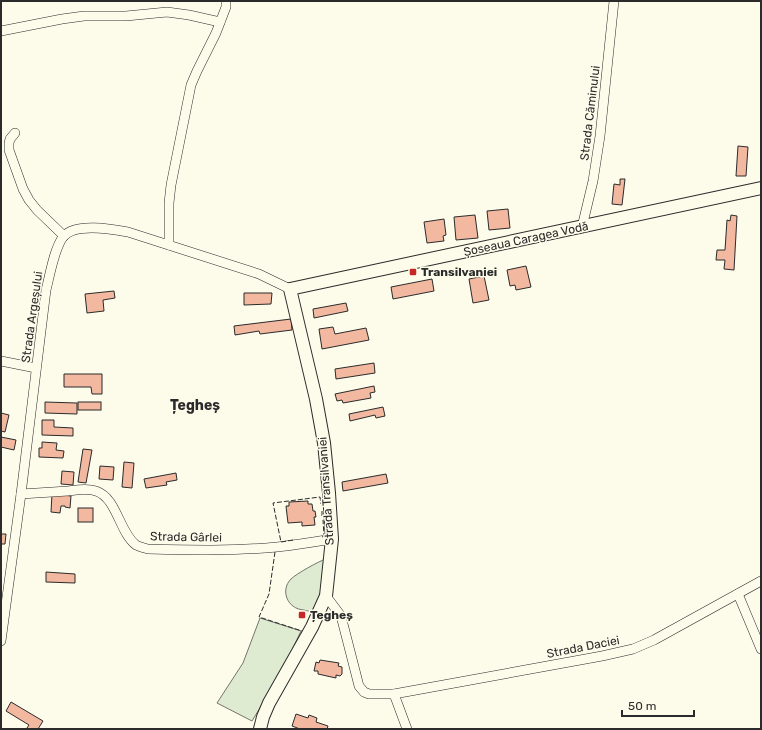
<svg xmlns="http://www.w3.org/2000/svg" width="762" height="730" viewBox="0 0 762 730" font-family="Rubik,sans-serif">
<style>
.green{fill:#deebd1;stroke:#74746e}
.building{fill:#f2b8a0;stroke:#2b2b2b}
.lines{fill:none;stroke-linecap:round;stroke-linejoin:round}
.street-casing{stroke:#2b2b2b;stroke-width:10}
.secondary-casing{stroke:#2b2b2b;stroke-width:14}
.street{stroke:#fdfbea;stroke-width:9}
.secondary{stroke:#fdfbea;stroke-width:12}
.fence{stroke:#2b2b2b;stroke-width:1;stroke-dasharray:5 2;stroke-linecap:butt}
.poi-dot{fill:#c62828;stroke:#fdfbea;stroke-width:1.5}
.labels{text-anchor:middle;stroke-width:3;stroke-linejoin:round;paint-order:stroke}
.street-label{font-size:12px;fill:#2b2b2b;stroke:#fdfbea}
.poi-label{font-size:12px;font-weight:bold;fill:#2b2b2b;stroke:#fdfbea;text-anchor:start}
.quarter-label{font-size:14px;font-weight:bold;fill:#2b2b2b;stroke:#fdfbea}
</style>
<rect width="100%" height="100%" fill="#fdfbea"/>
<g class="green">
<path d="M326 559C325 571 321 601 313 609 310 612 307 611 304 610 287 609 280 590 291 579 296 574 319 561 326 559Z"/>
<polygon points="260,618 301,631 280,675 252,721 217,703 243,663"/>
</g>
<g class="building">
<polygon points="738,146 748,147 746,176 736,176"/>
<polygon points="620,179 625,179 622,205 612,204 614,184 620,185"/>
<polygon points="508,209 510,228 489,230 487,211"/>
<polygon points="475,215 478,238 456,240 454,217"/>
<polygon points="731,215 737,216 734,270 724,269 725,260 716,260 717,250 725,250 727,220 730,221"/>
<polygon points="444,219 446,235 443,236 444,241 427,243 424,222"/>
<polygon points="526,266 531,287 516,290 515,285 510,286 507,270"/>
<polygon points="484,276 489,300 473,303 469,279"/>
<polygon points="432,279 434,291 393,299 391,287"/>
<polygon points="114,291 115,298 103,300 104,311 87,313 85,294"/>
<polygon points="244,293 272,293 271,304 244,305"/>
<polygon points="346,303 348,311 314,318 313,309"/>
<polygon points="291,319 292,330 260,334 259,331 235,335 234,326"/>
<polygon points="333,327 335,334 366,328 369,340 322,349 319,329"/>
<polygon points="374,363 375,373 336,379 335,369"/>
<polygon points="64,374 102,374 102,394 92,394 91,387 64,387"/>
<polygon points="374,386 375,392 370,393 371,398 343,403 342,400 337,401 335,394"/>
<polygon points="45,402 77,403 77,414 45,413"/>
<rect x="78" y="402" width="23" height="8"/>
<polygon points="383,407 385,416 376,418 375,415 350,421 349,414"/>
<polygon points="1,413 9,415 5,432 1,431"/>
<polygon points="42,420 54,420 54,427 73,428 73,436 42,435"/>
<polygon points="1,437 16,440 14,450 1,447"/>
<polygon points="42,442 57,443 56,450 64,451 63,458 39,457 39,448 42,448"/>
<polygon points="83,449 92,450 86,483 78,482"/>
<polygon points="124,462 134,463 132,488 122,487"/>
<polygon points="100,466 114,467 113,480 99,479"/>
<polygon points="62,471 74,472 73,485 61,484"/>
<polygon points="176,473 177,480 166,482 167,485 146,488 144,479"/>
<polygon points="386,474 388,483 343,491 342,482"/>
<polygon points="52,494 71,496 70,508 65,507 65,506 61,506 60,513 51,512"/>
<polygon points="308,501 308,504 312,504 313,511 315,511 316,517 314,517 315,525 302,526 302,522 288,523 286,506 289,506 289,502"/>
<rect x="78" y="508" width="15" height="14"/>
<polygon points="1,534 6,534 5,544 1,544"/>
<polygon points="46,572 75,574 75,583 46,582"/>
<polygon points="320,660 339,663 338,666 342,667 342,674 340,676 336,675 336,678 318,674 318,671 314,671 316,662 319,663"/>
<polygon points="11,702 43,721 38,729 30,729 27,728 29,725 6,711"/>
<polygon points="296,714 308,718 309,715 317,718 316,722 328,726 327,729 300,729 292,726"/>
</g>
<g class="lines">
<g class="street-casing">
<g id="street">
<polyline points="1,31 62,19 84,16 126,16 167,12 189,15 220,22"/>
<polyline points="15,133 10,139 9,143 9,150 23,189 29,200 37,210 64,236"/>
<polyline points="582,227 593,181 600,136 614,1"/>
<polyline points="169,245 169,203 171,185 191,85 197,71 216,33 226,7 226,1"/>
<polyline points="1,361 36,368"/>
<path d="M21 494C37 493 53 492 68 491 77 490 87 488 96 491 117 498 119 532 136 545 140 547 144 548 148 549 191 550 234 551 277 547 295 545 314 542 332 539"/>
<polyline points="738,594 761,649"/>
<polyline points="326,596 341,616 359,686 364,692 369,694 394,694 602,656 633,649 654,640 761,581"/>
<path d="M1 641 21 494 46 290C50 275 54 249 63 237 75 222 112 229 128 232L259 274 290 289"/>
<polyline points="394,694 407,729"/>
</g>
</g>
<g class="secondary-casing">
<polyline id="secondary" points="260,729 263,717 269,703 312,627 326,596 332,539 329,493 324,443 316,399 290,289 761,188"/>
</g>
<use href="#street" class="street"/>
<use href="#secondary" class="secondary"/>
<g class="fence">
<polyline points="322,511 322,517"/>
<polyline points="322,537 324,536 323,520"/>
<polyline points="293,540 281,542 273,503 320,497 321,504"/>
<polyline points="275,552 269,594 259,617 302,631"/>
</g>
</g>
<g class="poi-dot">
<rect x="409" y="268" width="8" height="8" rx="2"/>
<rect x="298" y="611" width="8" height="8" rx="2"/>
</g>
<g class="labels">
<g class="street-label">
<text transform="translate(590 113) rotate(-83)" y="4">Strada Căminului</text>
<text transform="translate(526 239) rotate(-12)" y="4">Șoseaua Caragea Vodă</text>
<text transform="translate(32 317) rotate(-82)" y="4">Strada Argeșului</text>
<text transform="translate(326 491) rotate(-94)" y="4">Strada Transilvaniei</text>
<text transform="translate(186 537) rotate(1)" y="4">Strada Gârlei</text>
<text transform="translate(583 647) rotate(-11)" y="4">Strada Daciei</text>
</g>
<g class="poi-label">
<text x="421" y="276">Transilvaniei</text>
<text x="310" y="619">Țegheș</text>
</g>
<g class="quarter-label">
<text x="195" y="410">Țegheș</text>
</g>
</g>
<rect width="762" height="730" fill="none" stroke="#2b2b2b" stroke-width="4"/>
<path d="M622 710v6h72v-6" fill="none" stroke="#2b2b2b" stroke-width="2"/>
<text x="628" y="710" font-size="12" fill="#2b2b2b" stroke="#fdfbea" stroke-width="3" paint-order="stroke">50 m</text>
</svg>
